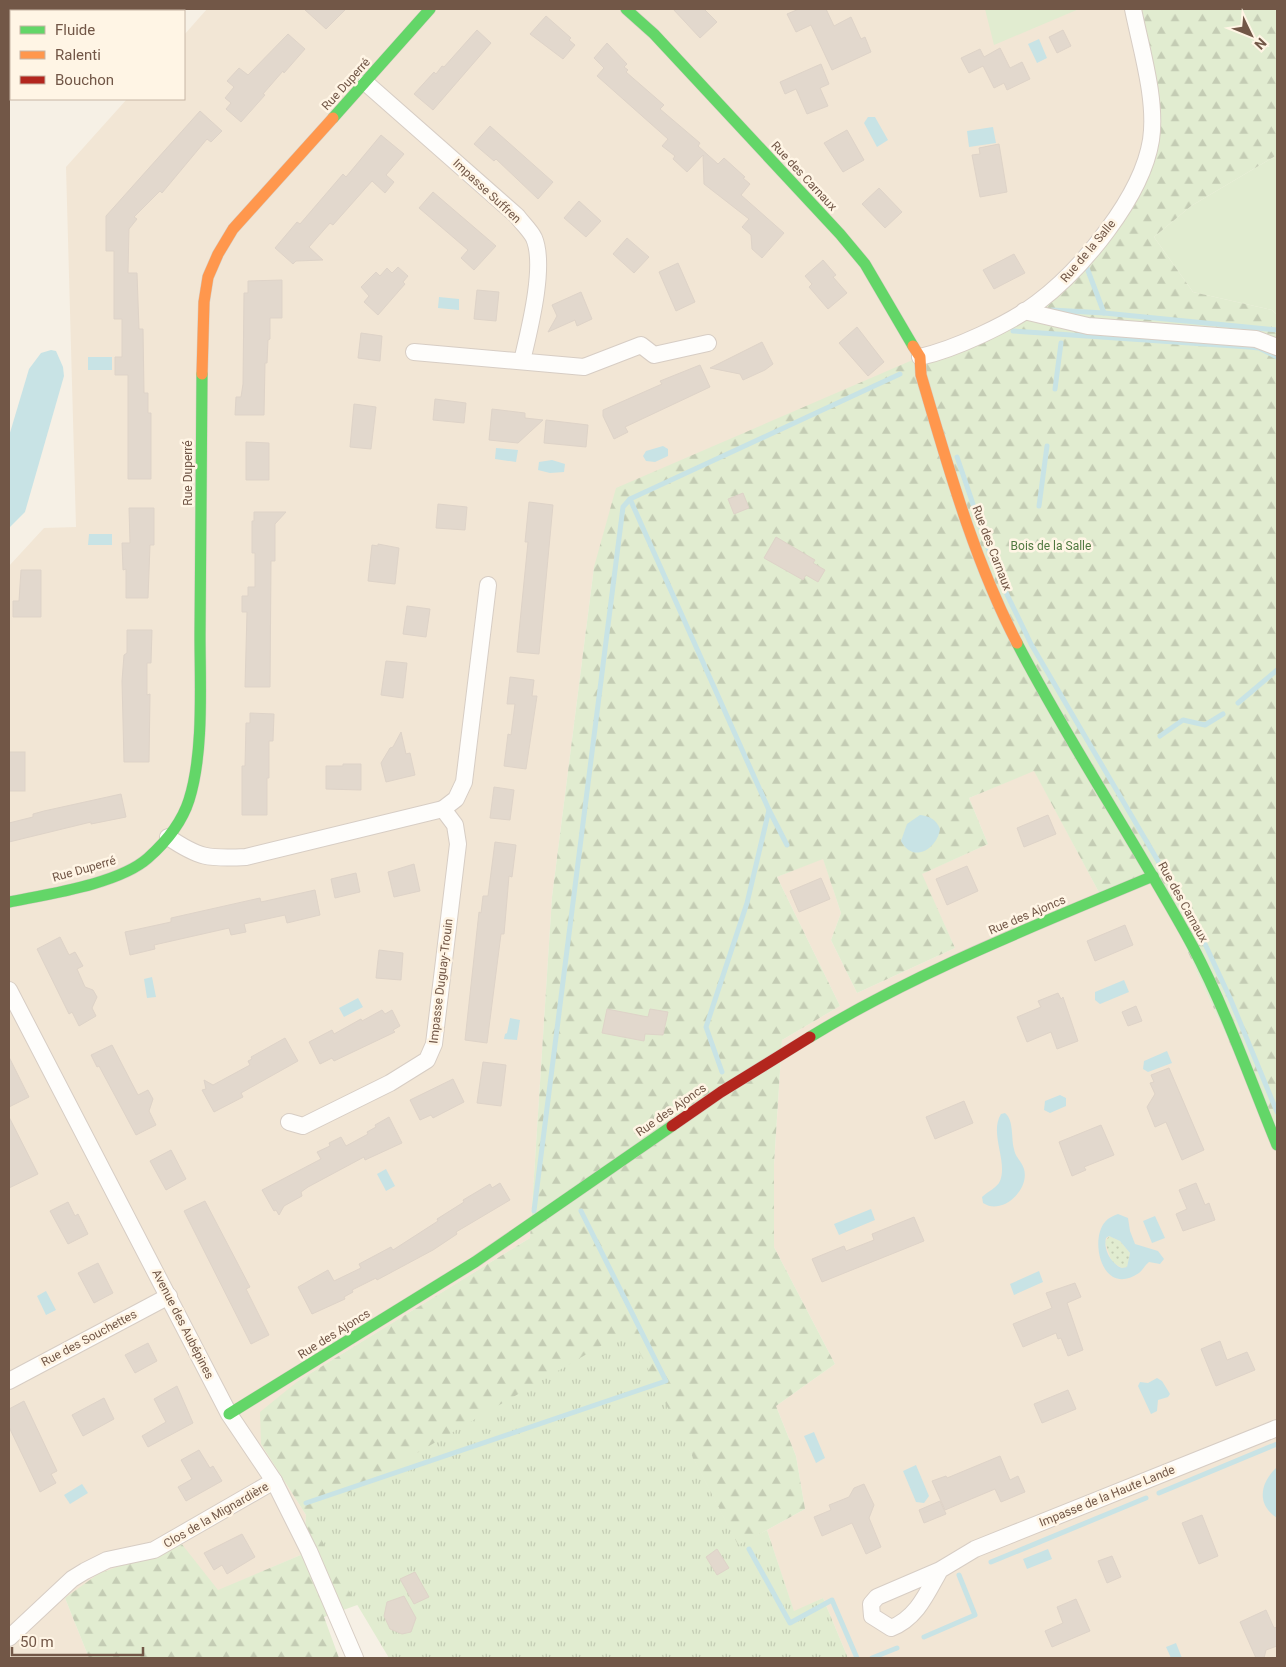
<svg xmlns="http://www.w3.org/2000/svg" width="1286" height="1667" viewBox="0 0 1286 1667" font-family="Roboto,sans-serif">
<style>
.residential{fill:#f2e6d5}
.grass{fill:#e1ecd0}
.forest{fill:url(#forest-firs)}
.park{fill:url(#park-tufts)}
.garden{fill:url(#garden-dots)}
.water{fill:#c8e3e5;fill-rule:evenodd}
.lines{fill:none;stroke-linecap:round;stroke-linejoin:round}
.stream{stroke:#c8e3e5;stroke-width:5}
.building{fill:#e2d8cd;stroke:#ded3c8}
.street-casing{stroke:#d7cdc4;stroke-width:18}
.fast-casing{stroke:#d6ccc2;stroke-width:12}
.slow-casing{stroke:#d6ccc2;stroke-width:12}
.jam-casing{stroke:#d6ccc2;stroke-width:12}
.street{stroke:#fefdfb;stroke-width:16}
.fast{stroke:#63d668;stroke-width:11}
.slow{stroke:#ff974d;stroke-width:11}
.jam{stroke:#b3261e;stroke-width:11}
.labels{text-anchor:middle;stroke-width:5;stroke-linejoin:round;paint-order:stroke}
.street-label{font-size:12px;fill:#725747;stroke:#fff5e5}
.park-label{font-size:12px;fill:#4f783f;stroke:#fff5e5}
</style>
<defs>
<pattern id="forest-firs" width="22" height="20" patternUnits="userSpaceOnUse" patternTransform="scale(1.25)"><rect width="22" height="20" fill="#e1ecd0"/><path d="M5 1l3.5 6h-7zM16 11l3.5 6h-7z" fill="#c4ccb4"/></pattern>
<pattern id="park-tufts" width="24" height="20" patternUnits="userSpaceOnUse" patternTransform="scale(1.25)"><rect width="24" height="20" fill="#e1ecd0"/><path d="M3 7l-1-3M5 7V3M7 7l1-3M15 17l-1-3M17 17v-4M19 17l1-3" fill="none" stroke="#c4ccb4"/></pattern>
<pattern id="garden-dots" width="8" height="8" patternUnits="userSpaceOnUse" patternTransform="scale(1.25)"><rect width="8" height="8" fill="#e1ecd0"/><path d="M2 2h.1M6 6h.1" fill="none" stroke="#c4ccb4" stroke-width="1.8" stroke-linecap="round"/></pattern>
</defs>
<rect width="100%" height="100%" fill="#f6f0e5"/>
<g class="residential">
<polygon points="207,9 1133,9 1151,99 1135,187 1050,293 594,567 552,897 530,1238 298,1381 261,1444 306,1515 303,1554 218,1591 65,1598 89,1658 9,1658 9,566 44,528 76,527 66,167 127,99 184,99 184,35"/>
<polygon points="1034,770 1102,898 1153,876 1277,1146 1277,1658 848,1658 823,1598 794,1612 767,1530 805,1509 796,1456 776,1406 835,1364 774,1247 774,1165 782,1040 840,1006 777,877 823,858 841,913 831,940 857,993 955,948 921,874 988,844 969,798"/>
</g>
<g class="grass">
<polygon points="985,9 1079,9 994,45"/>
<polygon points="1277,155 1277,315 1272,310 1193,292 1154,237 1191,206"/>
</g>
<polygon class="forest" points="1133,9 1277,9 1277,155 1191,206 1154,237 1193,292 1272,310 1277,315 1277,1146 1153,876 1102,898 1034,771 969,798 988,844 922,874 955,948 857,993 831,940 841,913 823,859 777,877 840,1006 782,1040 774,1164 774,1247 835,1364 776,1406 796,1456 805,1509 738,1546 689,1450 432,1578 324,1617 339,1658 89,1658 65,1598 98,1574 181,1543 218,1590 303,1554 306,1515 261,1444 260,1412 298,1381 530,1238 552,897 594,567 616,488 1024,312 1093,248 1151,141"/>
<polygon class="park" points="628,1330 738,1545 767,1530 794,1611 823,1598 848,1658 389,1658 343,1581 309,1516"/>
<polygon class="garden" points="1109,1236 1120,1241 1130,1253 1127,1267 1122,1268 1112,1262 1105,1242"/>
<g class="water">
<polygon points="1039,39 1047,58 1037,63 1028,44"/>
<polygon points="868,117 875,117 888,140 877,147 864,123"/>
<polygon points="993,127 996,143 969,147 967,131"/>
<polygon points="439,297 459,299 459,310 438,308"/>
<polygon points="51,350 56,351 63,367 64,376 25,512 9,528 9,436 29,369 41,353"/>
<rect x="88" y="357" width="24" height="13"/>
<polygon points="663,446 668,449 668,456 655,462 646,461 643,456 646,451"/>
<polygon points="496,448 518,450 516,462 495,459"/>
<polygon points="552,460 565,464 564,472 550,473 538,470 539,462"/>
<polygon points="89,534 112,534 112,545 88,545"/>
<path d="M920 815C929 816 936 819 940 829 937 849 913 864 901 841L907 824Z"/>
<polygon points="152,977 156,997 147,998 144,979"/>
<polygon points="1124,980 1129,992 1100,1004 1095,1000 1095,992"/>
<polygon points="358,998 363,1007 344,1017 339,1008"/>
<polygon points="510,1018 520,1020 517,1040 504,1039 505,1034 507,1033"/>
<polygon points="1167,1051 1172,1063 1148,1072 1143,1069 1144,1061"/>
<polygon points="1060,1095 1066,1098 1066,1106 1050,1113 1044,1110 1045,1101"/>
<path d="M1005 1113C1014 1120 1011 1138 1014 1149 1015 1157 1022 1162 1024 1169 1028 1183 1017 1198 1005 1204 997 1207 991 1208 983 1203L982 1197C988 1191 997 1188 1000 1181 1008 1161 989 1133 1001 1114Z"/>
<polygon points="386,1169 395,1186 386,1191 377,1174"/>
<polygon points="871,1209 875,1220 839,1235 834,1224"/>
<path d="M1118 1214 1128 1218 1130 1231 1135 1244 1158 1251 1164 1259 1160 1264 1149 1262C1145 1265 1143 1270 1139 1273 1102 1298 1089 1240 1105 1222 1108 1218 1113 1216 1118 1214ZM1109 1236 1120 1241 1130 1253 1127 1267 1122 1268C1111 1264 1103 1249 1106 1238Z"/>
<polygon points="1155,1216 1165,1238 1152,1243 1143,1221"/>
<polygon points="1039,1271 1043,1282 1014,1295 1010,1284"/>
<polygon points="46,1291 56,1310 46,1315 37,1296"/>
<polygon points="1157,1378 1162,1381 1170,1394 1168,1397 1158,1400 1157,1411 1151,1414 1138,1386 1140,1382 1148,1383"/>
<polygon points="814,1432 825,1458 816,1463 804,1436"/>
<polygon points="916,1465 929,1496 924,1503 916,1502 903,1471"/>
<path d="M1277 1467V1518C1256 1504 1260 1483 1277 1467Z"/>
<polygon points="82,1484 88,1493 70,1504 64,1495"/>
<polygon points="1048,1549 1052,1559 1027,1569 1023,1559"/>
<polygon points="1176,1643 1182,1658 1171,1658 1166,1647"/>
</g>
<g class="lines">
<g class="stream">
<polyline points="1087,268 1104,313"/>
<polyline points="1052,310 1104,313 1277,330"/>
<polyline points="1013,331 1249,347 1259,348 1277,357"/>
<polyline points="1055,389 1061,343"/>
<polyline points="957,457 993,563"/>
<polyline points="630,499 769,810 747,903 706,1027 722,1072"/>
<polyline points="1039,506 1047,446"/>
<polyline points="999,578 1031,644 1199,931 1230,998 1277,1112"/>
<polyline points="1238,703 1277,670"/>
<polyline points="1160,736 1183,720 1205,725 1223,714"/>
<polyline points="769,810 787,845"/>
<polyline points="534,1211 623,507 630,499 900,374"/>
<polyline points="1159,1493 1277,1444"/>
<polyline points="306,1503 666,1381 581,1211"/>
<polyline points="749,1549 790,1623 832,1600 857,1658"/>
<polyline points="991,1562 1146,1498"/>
<polyline points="924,1637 975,1615 959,1575"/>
<polyline points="872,1658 897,1648"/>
</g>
</g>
<g class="building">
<polygon points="304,9 346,9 326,29"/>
<polygon points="673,9 704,9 717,22 700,38"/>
<polygon points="799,9 826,9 834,26 851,17 861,39 865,37 871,52 832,70 811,25 796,32 787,14"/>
<polygon points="546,16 571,38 569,40 575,45 563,59 530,34"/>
<polygon points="477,30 491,43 433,110 414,94 434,72 436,74 442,66 444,67"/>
<polygon points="1063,30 1071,46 1057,53 1049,37"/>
<polygon points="288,34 305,49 284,73 283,71 263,94 265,95 241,122 226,109 231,103 225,98 234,87 227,81 239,68 248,75"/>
<polygon points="607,43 627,64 624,67 628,70 626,72 664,105 660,109 700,143 698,146 718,164 724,158 745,177 743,178 750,184 741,195 784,233 762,258 752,249 751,235 742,227 749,219 704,184 703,155 687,172 673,159 675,156 662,146 668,139 597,76 604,68 594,58"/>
<polygon points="1000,48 1010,68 1022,62 1030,79 1007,90 1004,83 994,88 983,66 969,73 961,58 980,49 984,57"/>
<polygon points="821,64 829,84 820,88 828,106 807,114 796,89 785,94 780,82"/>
<polygon points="200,111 222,131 211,142 207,139 162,193 160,191 134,217 137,219 129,229 128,273 137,273 139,329 143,329 144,393 148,393 148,413 151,413 151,479 128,479 128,375 115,375 115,357 122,357 122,319 114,319 114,251 106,251 106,216"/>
<polygon points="490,126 553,182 538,199 496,159 494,161 474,144"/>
<polygon points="847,130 864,160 843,172 824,143"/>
<polygon points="381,135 404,154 386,175 394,182 385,193 372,181 333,225 330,223 309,247 323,260 296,261 293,264 275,248 297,222 300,224 343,174 346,177"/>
<polygon points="999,144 1007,192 980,197 972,155 980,154 979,148"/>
<polygon points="879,188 902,212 885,228 862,204"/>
<polygon points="433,192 496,246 474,270 461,258 468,250 419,208"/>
<polygon points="579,201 601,221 586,237 564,218"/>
<polygon points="627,238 649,257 634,273 613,254"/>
<polygon points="1014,254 1025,273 994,289 983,270"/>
<polygon points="823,260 836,275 833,277 847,293 828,309 809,287 812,284 805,276"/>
<polygon points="678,263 695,302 676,311 659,272"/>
<polygon points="398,267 408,276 403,282 405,284 378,315 364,302 369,296 361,287 376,272 380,276 387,268 392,273"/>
<polygon points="282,280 282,318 270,318 270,339 268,340 267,363 265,363 264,415 235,415 236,397 241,397 243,384 244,293 248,293 248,281"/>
<polygon points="477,290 499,292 496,321 474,319"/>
<polygon points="581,292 592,319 577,326 575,320 548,332 557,316 552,305"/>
<polygon points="857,327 884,362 868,376 839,343"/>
<polygon points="361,333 382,336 380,361 358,358"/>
<polygon points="762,342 773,364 765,370 743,380 740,374 710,368"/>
<polygon points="700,365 710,387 625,427 628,432 614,439 603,416 603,410 662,384 660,381"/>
<polygon points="435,399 466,403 464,423 433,420"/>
<polygon points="354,404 376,407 371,449 350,447"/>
<polygon points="492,409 525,413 525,418 543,420 518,443 489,440"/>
<polygon points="546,420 588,425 586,447 544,443"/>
<polygon points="246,442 269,443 269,480 246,480"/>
<polygon points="743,493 749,508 734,514 728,499"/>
<polygon points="529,502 553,505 539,654 517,652 528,542 525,542"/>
<polygon points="438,504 467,507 465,530 436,528"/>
<polygon points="129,508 154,508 154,545 150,545 148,598 126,598 126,569 123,570 122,543 130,543"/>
<polygon points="254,512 286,512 275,524 275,561 271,561 270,687 245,687 247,612 242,612 242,596 248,596 248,587 255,587 255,553 252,553 252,521 254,521"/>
<polygon points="776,537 815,560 813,563 825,570 818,582 806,575 803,580 764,558"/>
<polygon points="378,544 399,548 395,584 368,581 372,545 378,546"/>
<polygon points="21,570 41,570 41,617 13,617 13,601 19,601"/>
<polygon points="407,606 430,609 426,637 403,634"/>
<polygon points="127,630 152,630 151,663 147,663 147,695 150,694 149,762 124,762 122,681 124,655 127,653"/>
<polygon points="386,661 407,663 403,698 381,695"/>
<polygon points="510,677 534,680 532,696 537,696 526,769 504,766 508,734 511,735 515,704 507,704"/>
<polygon points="250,713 274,714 273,741 269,741 269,778 267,778 267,815 242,815 242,766 245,766 246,723 250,723"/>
<polygon points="401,732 406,754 410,753 415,775 386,782 381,763 390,748 393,747"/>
<rect x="9" y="752" width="16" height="39"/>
<polygon points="343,764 361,764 361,790 326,789 326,766 343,766"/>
<polygon points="494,787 514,790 510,820 490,818"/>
<polygon points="121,794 126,817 91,824 91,822 9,842 9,823 33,817 33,814 44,811"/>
<polygon points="1048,815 1056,834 1024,847 1017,828"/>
<polygon points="495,842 516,845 512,877 509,876 504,934 501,934 487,1043 465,1040 479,912 481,913 483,896 488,896"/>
<polygon points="414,864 420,891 394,897 388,872"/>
<polygon points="967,866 978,891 947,905 936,879"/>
<polygon points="356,873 360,892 335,898 331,879"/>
<polygon points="821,878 830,899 799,912 790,891"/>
<polygon points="315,890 320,915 287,923 285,915 244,924 246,932 231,935 229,928 154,945 155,949 130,955 125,932 171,922 171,918 260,898 261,902"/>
<polygon points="1125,925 1133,945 1095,961 1087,941"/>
<polygon points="60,937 69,955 75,952 83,966 77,969 85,987 93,990 97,997 92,1008 96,1016 79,1026 72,1012 69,1014 37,949"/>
<polygon points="379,950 403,953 401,980 376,978"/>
<polygon points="1058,993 1061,999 1063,997 1078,1041 1057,1049 1051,1032 1027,1042 1017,1017 1041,1007 1038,1001"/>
<polygon points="1136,1006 1142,1021 1128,1026 1122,1012"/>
<polygon points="607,1009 648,1017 650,1009 668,1012 663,1035 645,1034 644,1041 602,1033"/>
<polygon points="382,1010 385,1014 392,1010 400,1026 393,1030 395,1032 334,1061 332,1058 320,1064 309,1042 332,1030 334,1034 361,1019 362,1021"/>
<polygon points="285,1038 298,1061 241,1093 243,1097 214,1112 202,1090 206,1089 204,1080 213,1085 250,1065 248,1061 252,1059 251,1057"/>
<polygon points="112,1045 138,1095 148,1090 153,1099 149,1111 156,1125 136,1135 99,1066 97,1067 91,1055"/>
<polygon points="9,1057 29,1097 9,1107"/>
<polygon points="483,1062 506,1065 501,1106 477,1103"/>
<polygon points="1169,1068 1204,1150 1182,1160 1166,1122 1155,1127 1147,1107 1155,1094 1150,1083 1154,1082 1151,1075"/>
<polygon points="453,1079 464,1102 433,1118 431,1115 420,1120 410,1100"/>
<polygon points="964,1101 973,1123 935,1139 926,1117"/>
<polygon points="9,1117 38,1174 9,1188"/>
<polygon points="389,1117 402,1143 365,1160 364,1157 308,1187 301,1192 302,1196 284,1206 279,1215 276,1210 274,1211 262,1190 321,1159 317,1152 330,1146 329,1143 341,1137 346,1146 368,1134 367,1132 376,1127 375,1125"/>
<polygon points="1101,1125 1114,1155 1084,1167 1086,1170 1072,1176 1059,1142"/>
<polygon points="171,1150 186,1179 166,1190 150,1161"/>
<polygon points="500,1183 510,1200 456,1232 457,1234 433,1250 377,1280 376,1278 352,1290 353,1292 344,1297 345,1299 312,1314 298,1287 328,1270 334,1281 361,1268 359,1264 391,1247 393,1250 438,1221 437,1219 464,1202 463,1200 490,1184 492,1188"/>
<polygon points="1196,1183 1205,1205 1209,1203 1215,1220 1183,1231 1176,1214 1187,1209 1179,1190"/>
<polygon points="205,1201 250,1287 246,1289 269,1335 251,1344 184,1211"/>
<polygon points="68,1202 75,1216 78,1214 88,1234 68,1244 50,1211"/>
<polygon points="914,1217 924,1241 822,1282 812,1259 844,1246 846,1251 874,1240 872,1234"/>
<polygon points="98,1263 113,1293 94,1303 78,1273"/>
<polygon points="1075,1283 1081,1297 1067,1303 1083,1350 1068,1356 1061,1338 1058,1339 1056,1333 1023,1347 1013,1324 1052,1308 1046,1293"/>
<polygon points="1220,1341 1227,1360 1247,1352 1255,1370 1216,1386 1201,1349"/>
<polygon points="148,1343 157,1361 135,1373 125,1355"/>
<polygon points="177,1386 193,1423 148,1447 142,1436 166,1422 154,1399"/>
<polygon points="1068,1390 1076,1409 1042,1423 1034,1404"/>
<polygon points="104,1398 114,1419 83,1436 72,1415"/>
<polygon points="24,1401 57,1471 51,1474 56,1483 40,1492 9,1427 9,1409"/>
<polygon points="199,1450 210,1468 213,1466 222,1481 186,1501 178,1487 192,1479 181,1460"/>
<polygon points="1000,1456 1010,1480 1018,1476 1025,1492 1001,1502 995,1489 945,1510 932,1481 946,1476 947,1478"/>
<polygon points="864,1484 874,1505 869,1518 881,1547 866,1554 852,1523 822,1536 814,1517 831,1510 829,1505 849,1497 854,1488"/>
<polygon points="940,1501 946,1514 924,1523 919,1510"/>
<polygon points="1202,1515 1218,1556 1199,1564 1182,1523"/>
<polygon points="242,1534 255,1557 227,1574 222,1565 214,1570 204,1553"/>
<polygon points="717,1549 729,1568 717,1575 706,1557"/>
<polygon points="1112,1556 1121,1577 1107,1583 1098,1561"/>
<polygon points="415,1572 429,1597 414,1604 400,1579"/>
<polygon points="404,1596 416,1618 411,1632 402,1634 390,1629 384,1616 387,1602"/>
<polygon points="1076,1599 1090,1631 1052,1647 1045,1631 1063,1623 1057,1607"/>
<polygon points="1266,1610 1274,1628 1277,1627 1277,1646 1266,1650 1264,1658 1256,1658 1240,1622"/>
</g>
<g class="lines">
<g class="street-casing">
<g id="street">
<path d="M366 83 517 216C522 223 530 230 534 238 546 266 529 331 522 361"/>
<polyline points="1024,311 1088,326 1256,339 1277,347"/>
<polyline points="414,352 584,367 641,345 654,355 708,343"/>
<path d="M920 357C955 349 1009 324 1037 303 1082 269 1142 197 1151 140 1157 100 1141 49 1133 9"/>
<polyline points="443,809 456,799 464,782 488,585"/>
<path d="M168 837C199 858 208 859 246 857L443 809 455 825 458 844 434 1044 427 1060 390 1083 303 1126 289 1122"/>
<polyline points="9,990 229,1414 274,1481 309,1551 355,1658"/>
<polyline points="9,1381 169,1296"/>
<path d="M940 1570C927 1593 917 1618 891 1628L872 1616 871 1604 877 1597 940 1570 975 1549 1277 1428"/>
<polyline points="9,1638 72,1579 85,1571 107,1560 154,1550 274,1481"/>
</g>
</g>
<g class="fast-casing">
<g id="fast">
<polyline points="626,9 654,34 840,234 865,264 913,346"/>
<polyline points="333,118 430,9"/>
<path d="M1017 643C1071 747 1137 844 1193 947 1226 1010 1250 1079 1277 1145"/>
<path d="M9 902C48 894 119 884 148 858 166 842 182 822 189 800 204 753 200 684 200 635 201 548 201 461 202 374"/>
<path d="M810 1037C918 971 1037 925 1153 876"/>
<polyline points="229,1414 475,1262 672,1126"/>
</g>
</g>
<g class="slow-casing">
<g id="slow">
<path d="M913 346 920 357 921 375C948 466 973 558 1017 643"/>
<polyline points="202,374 204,302 208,277 218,254 233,229 333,118"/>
</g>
</g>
<g class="jam-casing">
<polyline id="jam" points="672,1126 721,1092 810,1037"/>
</g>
<use href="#street" class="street"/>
<use href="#fast" class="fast"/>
<use href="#slow" class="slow"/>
<use href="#jam" class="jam"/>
</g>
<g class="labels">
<g class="street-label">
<text transform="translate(346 84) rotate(-48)" y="4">Rue Duperré</text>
<text transform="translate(804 176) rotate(47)" y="4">Rue des Carnaux</text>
<text transform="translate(487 191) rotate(43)" y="4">Impasse Suffren</text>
<text transform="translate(1088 251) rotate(-50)" y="4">Rue de la Salle</text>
<text transform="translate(188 473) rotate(-90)" y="4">Rue Duperré</text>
<text transform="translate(992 548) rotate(69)" y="4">Rue des Carnaux</text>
<text transform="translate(84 869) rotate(-16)" y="4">Rue Duperré</text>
<text transform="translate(1183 902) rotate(61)" y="4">Rue des Carnaux</text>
<text transform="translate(1027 915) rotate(-23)" y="4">Rue des Ajoncs</text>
<text transform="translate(441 981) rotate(-83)" y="4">Impasse Duguay-Trouin</text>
<text transform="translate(671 1110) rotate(-35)" y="4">Rue des Ajoncs</text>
<text transform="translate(183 1324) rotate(63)" y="4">Avenue des Aubépines</text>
<text transform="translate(334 1334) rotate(-32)" y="4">Rue des Ajoncs</text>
<text transform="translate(89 1338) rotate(-28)" y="4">Rue des Souchettes</text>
<text transform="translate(1107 1496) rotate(-22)" y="4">Impasse de la Haute Lande</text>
<text transform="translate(216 1515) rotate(-30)" y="4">Clos de la Mignardière</text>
</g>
<g class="park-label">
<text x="1051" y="550">Bois de la Salle</text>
</g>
</g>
<rect width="1286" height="1667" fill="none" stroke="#725747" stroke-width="20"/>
<rect x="10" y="10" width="175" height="90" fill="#fff5e5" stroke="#c7b6a6"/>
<rect x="20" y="26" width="25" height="8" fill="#63d668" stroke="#c7b6a6"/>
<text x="55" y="35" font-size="15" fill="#725747">Fluide</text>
<rect x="20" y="51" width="25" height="8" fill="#ff974d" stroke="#c7b6a6"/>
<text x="55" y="60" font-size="15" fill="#725747">Ralenti</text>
<rect x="20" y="76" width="25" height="8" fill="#b3261e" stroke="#c7b6a6"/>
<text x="55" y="85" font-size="15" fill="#725747">Bouchon</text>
<g transform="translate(1251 35) rotate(133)" stroke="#fff5e5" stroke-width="4" paint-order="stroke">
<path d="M0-4L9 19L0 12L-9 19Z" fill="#725747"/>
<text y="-8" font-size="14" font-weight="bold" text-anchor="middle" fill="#725747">N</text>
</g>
<path d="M12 1647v8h131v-8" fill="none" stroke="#725747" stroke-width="2.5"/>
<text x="20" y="1647" font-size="15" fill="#725747" stroke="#fff5e5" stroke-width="4" paint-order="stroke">50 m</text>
</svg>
